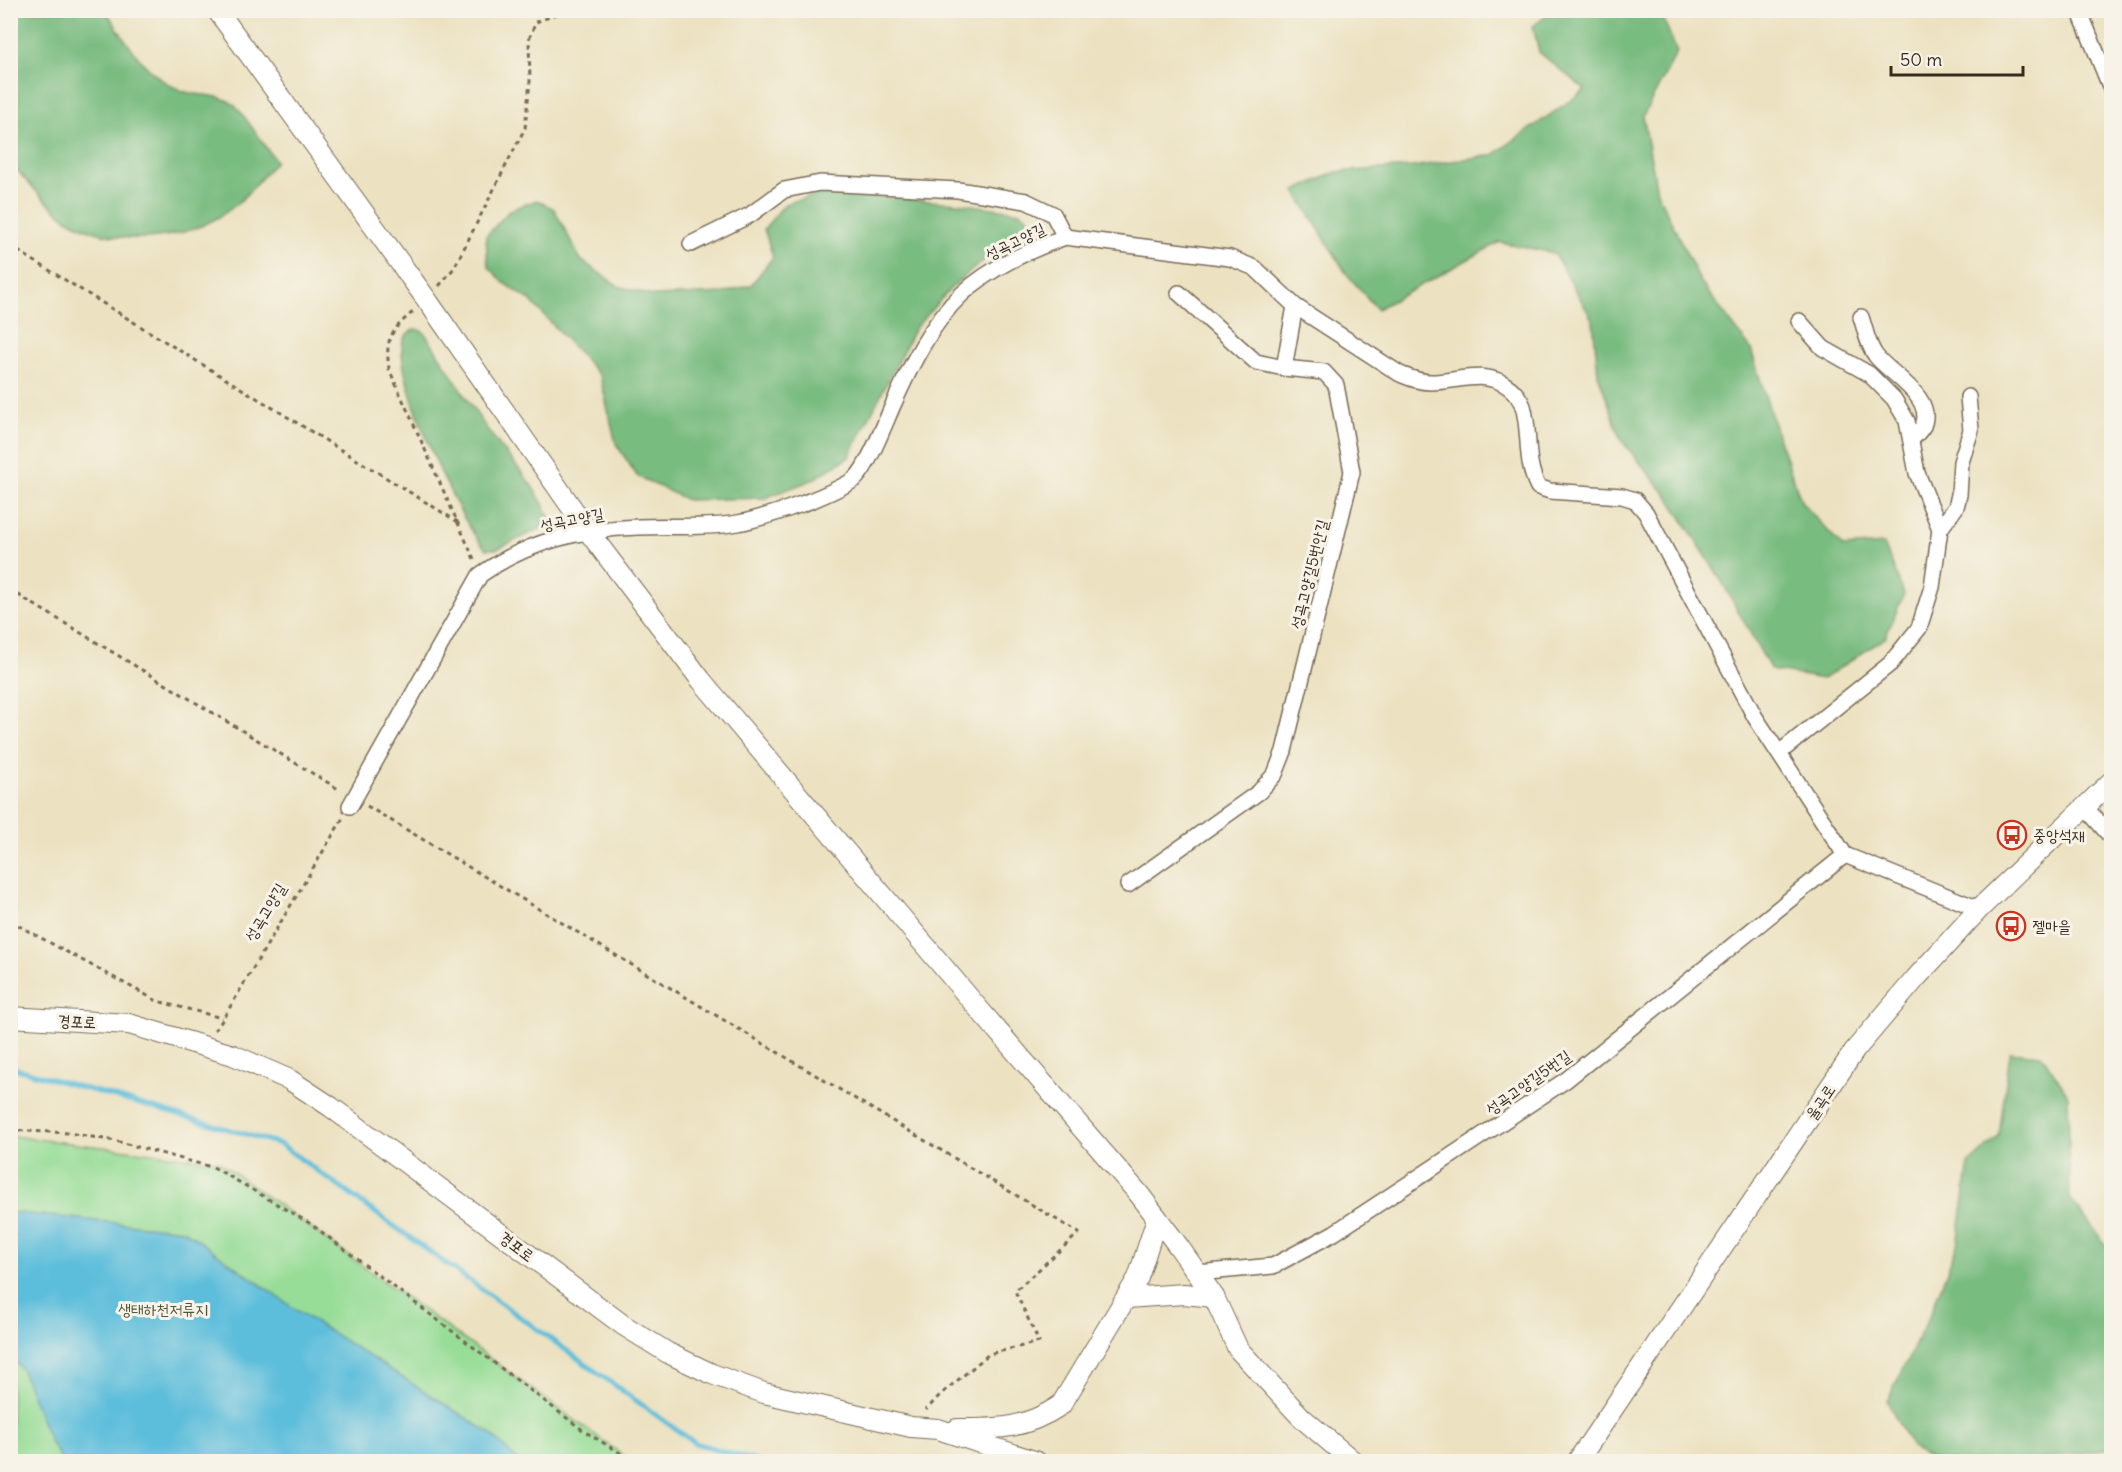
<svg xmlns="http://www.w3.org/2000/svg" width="2122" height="1472" viewBox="0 0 2122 1472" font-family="Delius,'Poor Story',sans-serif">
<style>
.green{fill:#97dd97;stroke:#69845a;stroke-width:1.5}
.forest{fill:#79bc80;stroke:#5a734f;stroke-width:1.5}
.water{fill:#5dbedb;stroke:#4c747c;stroke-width:1.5}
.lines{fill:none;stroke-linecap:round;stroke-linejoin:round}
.stream{stroke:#5dbedb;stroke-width:5}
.minor-casing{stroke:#796a57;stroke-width:18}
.tertiary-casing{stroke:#796a57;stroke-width:22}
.path{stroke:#796a57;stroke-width:3;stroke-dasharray:4.5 4.5;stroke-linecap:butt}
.minor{stroke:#fff;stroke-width:15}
.tertiary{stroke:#fff;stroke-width:20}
.labels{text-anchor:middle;stroke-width:6;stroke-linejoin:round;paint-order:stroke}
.street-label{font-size:16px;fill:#3b2a1e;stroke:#f7f3e8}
.poi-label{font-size:16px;fill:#3b2a1e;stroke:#f7f3e8;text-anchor:start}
.park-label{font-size:16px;fill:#52573c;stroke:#f7f3e8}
</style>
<rect width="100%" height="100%" fill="#f7f3e8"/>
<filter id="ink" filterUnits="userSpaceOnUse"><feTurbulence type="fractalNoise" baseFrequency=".0167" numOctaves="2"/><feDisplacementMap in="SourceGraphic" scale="12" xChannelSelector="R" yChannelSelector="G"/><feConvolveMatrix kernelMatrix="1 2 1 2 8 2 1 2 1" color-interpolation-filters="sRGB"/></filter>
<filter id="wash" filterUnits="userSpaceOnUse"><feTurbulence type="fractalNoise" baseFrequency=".008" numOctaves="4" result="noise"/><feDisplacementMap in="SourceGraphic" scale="24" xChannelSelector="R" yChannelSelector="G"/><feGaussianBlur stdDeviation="1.35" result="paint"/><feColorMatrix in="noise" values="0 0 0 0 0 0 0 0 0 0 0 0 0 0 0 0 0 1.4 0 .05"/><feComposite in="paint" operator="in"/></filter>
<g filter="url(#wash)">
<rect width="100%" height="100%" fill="#ece2c1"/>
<polygon class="green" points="11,1136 218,1161 631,1461 11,1462"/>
<g class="forest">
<polygon points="1554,10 1660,11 1677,52 1643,116 1657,192 1701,283 1751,349 1777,434 1802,503 1843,547 1884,544 1904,594 1885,638 1823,679 1771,670 1718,575 1669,498 1621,440 1598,374 1593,321 1554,253 1500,242 1377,309 1346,273 1295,191 1336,172 1412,167 1493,155 1585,90 1539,52 1533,26"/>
<path d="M10 11H106C128 43 145 77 183 91 199 97 217 93 232 103 244 112 265 148 276 161 264 175 252 190 239 202 196 241 124 249 74 223 56 214 24 179 11 163Z"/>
<polygon points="823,193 958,203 1021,212 1034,224 1031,239 989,256 954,285 915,328 849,457 812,480 765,498 687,500 637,476 616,444 600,376 531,301 504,283 488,266 486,236 510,210 537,200 554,209 581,260 618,286 653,296 724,293 751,285 773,257 764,229 785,204"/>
<path d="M416 329 424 332C445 364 465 397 487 429 508 458 538 486 550 520L544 527 497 549H486C459 524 393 376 403 341 405 335 410 331 416 329Z"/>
<polygon points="2010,1052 2042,1055 2068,1095 2070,1198 2107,1246 2111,1248 2111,1448 2032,1461 1935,1461 1912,1448 1887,1401 1929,1317 1957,1245 1969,1164 1999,1136"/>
</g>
<polygon class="water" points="11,1212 184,1230 299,1312 490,1433 518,1461 62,1461 50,1441 21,1368 11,1358"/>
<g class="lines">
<polyline class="stream" points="10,1067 280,1144 695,1443 759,1462"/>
</g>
</g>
<g filter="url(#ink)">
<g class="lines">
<g class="minor-casing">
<g id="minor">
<polyline points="2079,10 2112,91"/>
<path d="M691 244 750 215 784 190 820 183 958 190 1026 201 1053 214 1065 237 1230 258 1255 268 1295 306 1400 374C1410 378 1419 382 1431 382 1458 382 1486 368 1510 388 1515 392 1521 400 1523 406 1531 433 1524 460 1538 487L1550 491 1622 496 1635 500 1646 513 1755 717 1845 855 1979 909"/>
<path d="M1861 317C1865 329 1868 346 1876 356 1891 375 1935 397 1923 426 1920 431 1915 436 1911 440"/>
<polyline points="1284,368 1295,306"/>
<polyline points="1940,529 1956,507 1959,495 1961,462 1971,430 1968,397"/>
<polyline points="1779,753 1890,664 1919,628 1932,587 1940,529 1917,473 1907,421 1894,399 1869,374 1823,348 1799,321"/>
<path d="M350 806 480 575C528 541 581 529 638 527 671 525 705 529 738 523 761 519 785 510 807 502 818 498 848 485 856 478 869 465 885 423 893 405 910 367 931 323 962 294 991 267 1028 251 1065 237"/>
<polyline points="2085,807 2112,838"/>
<polyline points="1128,885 1259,792 1275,774 1284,751 1352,472 1336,385 1324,372 1284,368 1256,362 1179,293"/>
<polyline points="1197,1273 1273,1266 1334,1233 1566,1080 1845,855"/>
</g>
</g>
<g class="tertiary-casing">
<g id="tertiary">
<polyline points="217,10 427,300 588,531 701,680 977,1007 1139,1194 1179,1247 1214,1297 1238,1349 1302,1418 1354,1462"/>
<polyline points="10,1017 129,1024 233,1055 290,1080 331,1107 623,1325 668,1353 712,1374 764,1393 911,1427 938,1429 1037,1462"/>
<polyline points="1127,1298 1184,1294 1214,1297"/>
<path d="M957 1429C999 1429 1025 1429 1061 1405L1138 1278 1157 1218"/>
<polyline points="1577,1462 1855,1050 1916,978 1979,909 2112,781"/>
</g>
</g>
<g class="path">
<polyline points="10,246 458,522"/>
<polyline points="439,286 454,268 525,128 530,82 529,39 536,22 568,10"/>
<path d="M413 312C390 331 385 339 389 369L474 559"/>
<polyline points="10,590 340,790"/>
<polyline points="367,806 1079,1233 1015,1291 1039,1342 989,1354 940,1395 926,1410"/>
<polyline points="10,921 157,1001 222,1018"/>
<polyline points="214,1030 218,1027 343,818"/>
<polyline points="10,1130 68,1133 116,1141 215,1168 311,1224 584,1431 635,1462"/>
</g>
<use href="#minor" class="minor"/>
<use href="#tertiary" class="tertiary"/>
</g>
</g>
<defs>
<g id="bus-ring" transform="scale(1.5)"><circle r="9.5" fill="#f7f3e8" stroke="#c8321e" stroke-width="1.5"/><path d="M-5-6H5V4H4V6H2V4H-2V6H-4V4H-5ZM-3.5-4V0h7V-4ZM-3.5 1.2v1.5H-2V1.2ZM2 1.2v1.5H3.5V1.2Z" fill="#c8321e"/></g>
</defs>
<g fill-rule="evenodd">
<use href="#bus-ring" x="2012" y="835"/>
<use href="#bus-ring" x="2011" y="926"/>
</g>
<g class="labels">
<g class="street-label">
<text transform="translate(1015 241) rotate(-26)" y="6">성곡고양길</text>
<text transform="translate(572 519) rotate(-11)" y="6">성곡고양길</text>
<text transform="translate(1309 574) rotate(-76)" y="6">성곡고양길5번안길</text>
<text transform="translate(265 912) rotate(-59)" y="6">성곡고양길</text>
<text transform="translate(77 1021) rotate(3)" y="6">경포로</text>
<text transform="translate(1528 1082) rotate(-35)" y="6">성곡고양길5번길</text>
<text transform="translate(1820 1102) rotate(-56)" y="6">율곡로</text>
<text transform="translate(517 1246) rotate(37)" y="6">경포로</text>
</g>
<g class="poi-label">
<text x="2033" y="841">중앙석재</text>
<text x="2032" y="932">젤마을</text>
</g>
<g class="park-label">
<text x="163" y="1315">생태하천저류지</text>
</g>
</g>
<rect width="2122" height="1472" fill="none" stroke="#f7f3e8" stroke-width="36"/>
<path d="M1891 66v9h132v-9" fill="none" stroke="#3b2a1e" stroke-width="3"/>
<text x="1900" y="66" font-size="18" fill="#3b2a1e" stroke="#f7f3e8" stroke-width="4.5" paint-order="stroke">50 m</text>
</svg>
